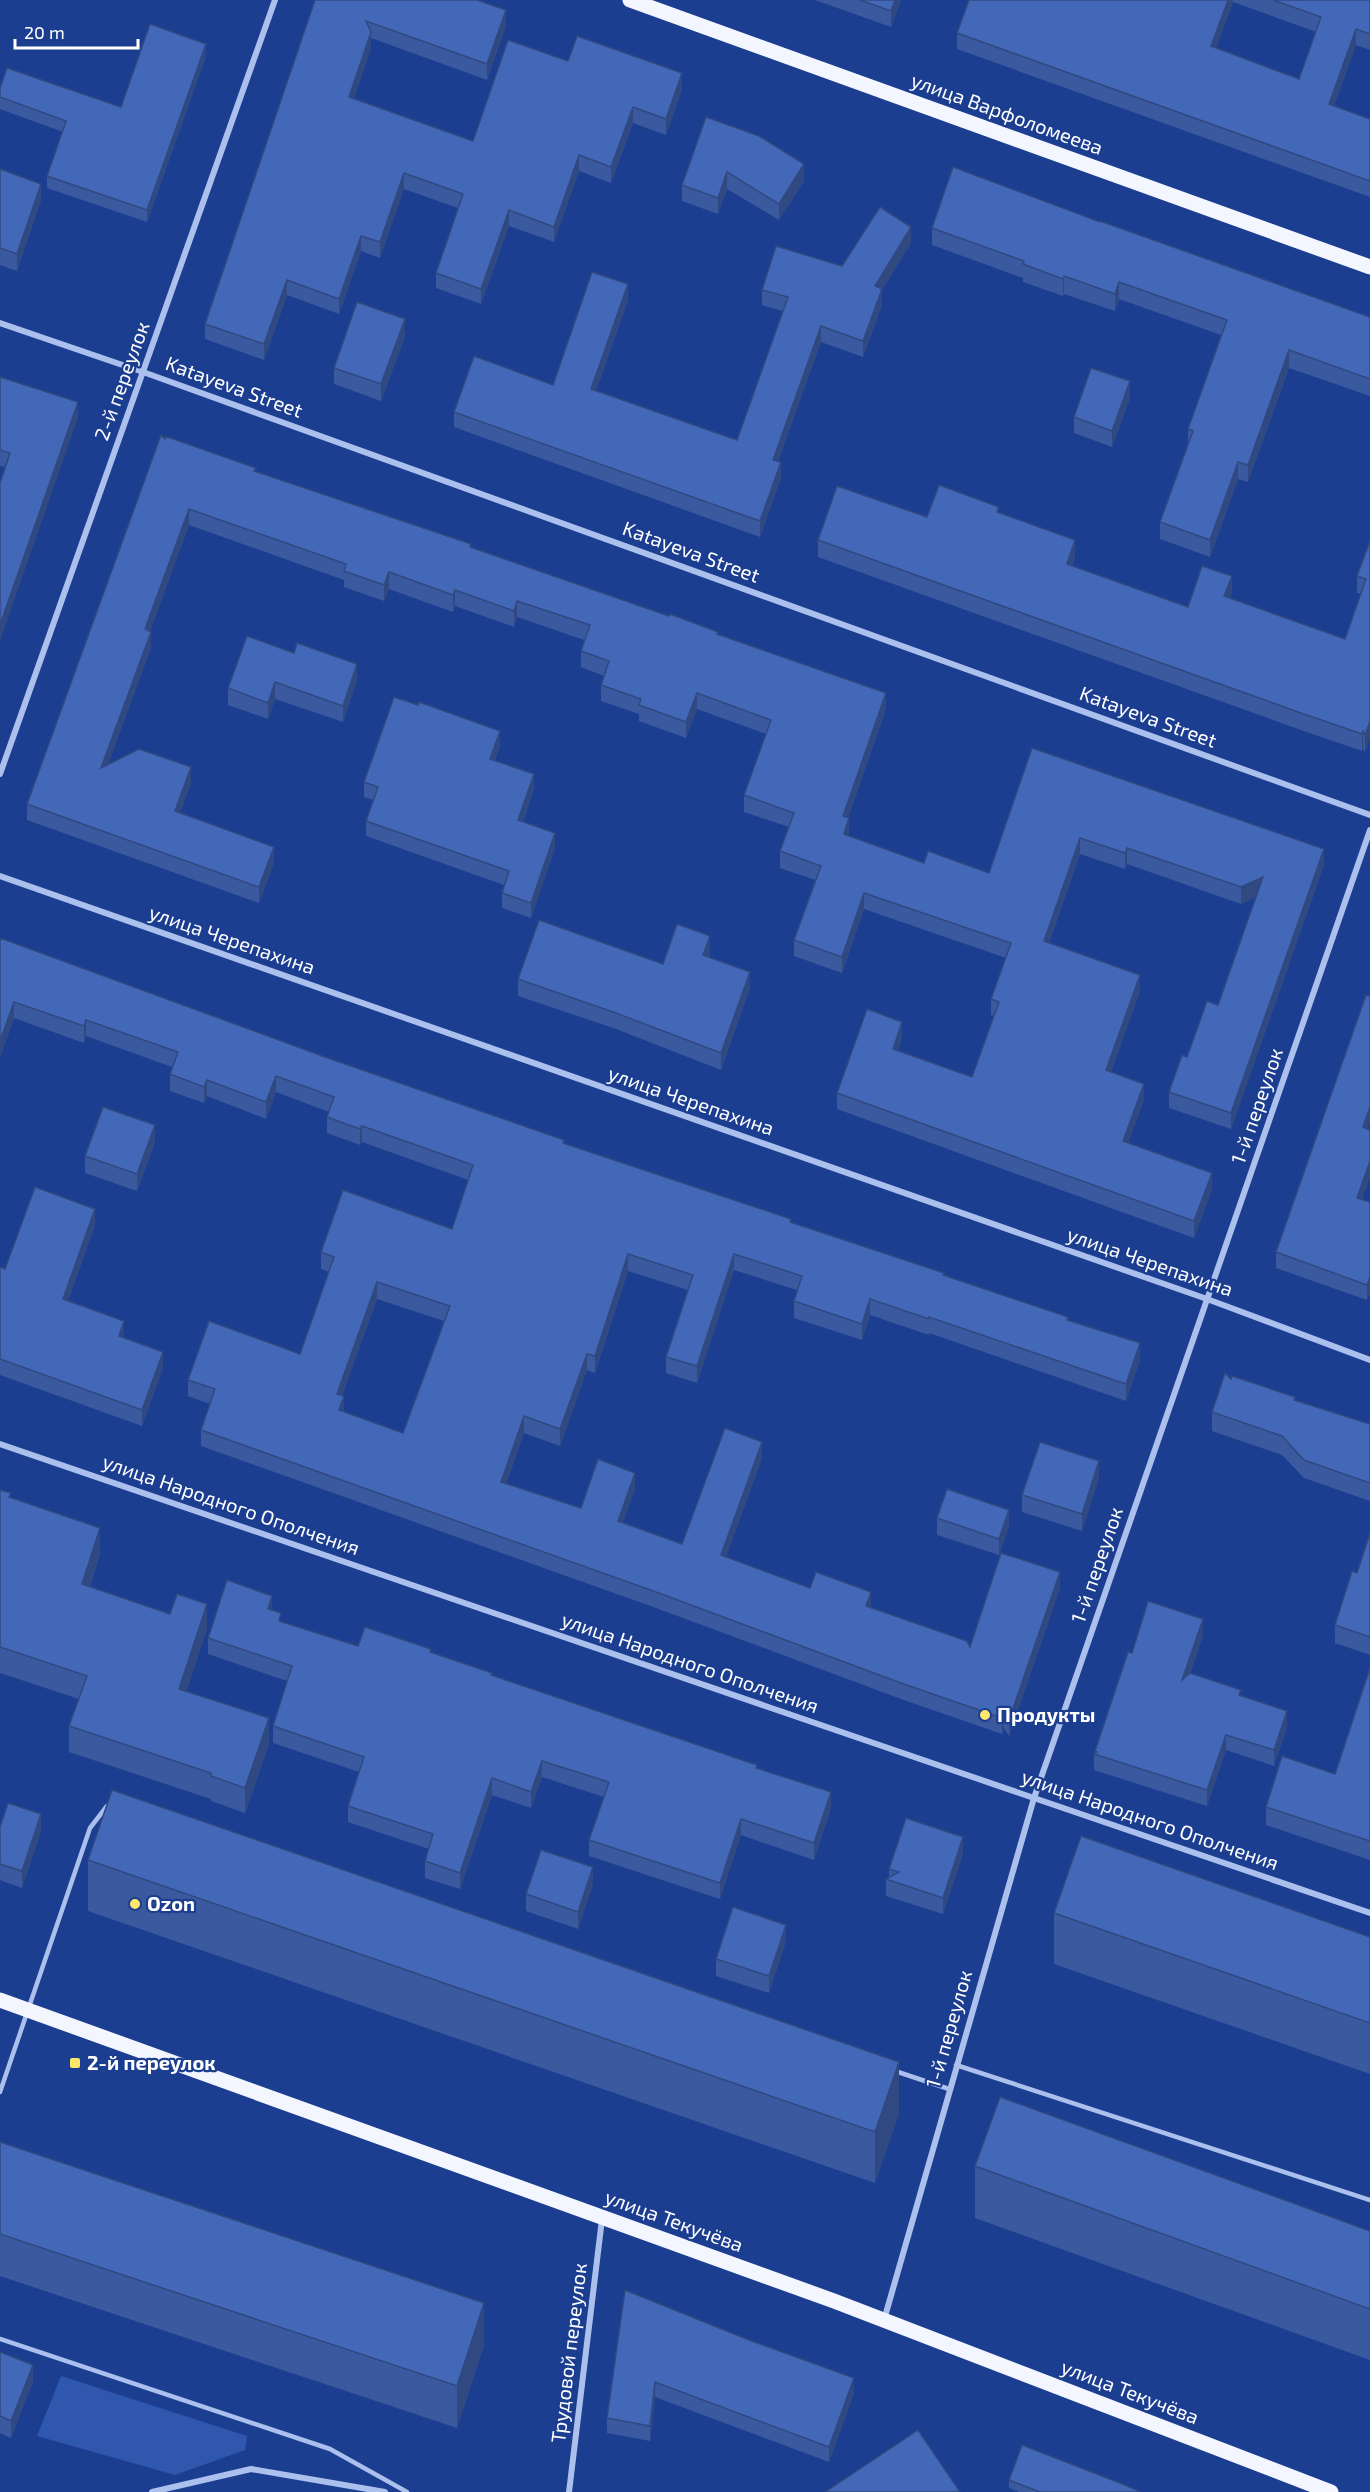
<svg xmlns="http://www.w3.org/2000/svg" width="1370" height="2492" viewBox="0 0 1370 2492" font-family="'Exo 2',sans-serif">
<style>
.green{fill:#2f57ae}
.lines{fill:none;stroke-linecap:round;stroke-linejoin:round}
.lane{stroke:#acc0ee;stroke-width:4.5}
.street{stroke:#acc0ee;stroke-width:6}
.primary{stroke:#f3f6ff;stroke-width:15}
.wall{fill:#3a599e;fill-rule:evenodd}
.shaded-wall{fill:#304981}
.building{fill:#4468b8;stroke:#304981;stroke-width:1.5;fill-rule:evenodd}
.poi-dot{fill:#fee869;stroke:#1c3e91;stroke-width:2}
.labels{text-anchor:middle;stroke-width:4.5;stroke-linejoin:round;paint-order:stroke}
.street-label{font-size:20px;fill:#fff;stroke:#1c3e91}
.poi-label{font-size:20px;font-weight:bold;fill:#fff;stroke:#1c3e91;text-anchor:start}
</style>
<rect width="100%" height="100%" fill="#1c3e91"/>
<polygon class="green" points="61,2376 247,2436 245,2450 175,2475 37,2436"/>
<g class="lines">
<g class="lane">
<polyline points="956,2065 1370,2200"/>
<polyline points="895,2071 949,2089"/>
<polyline points="0,2092 90,1828 107,1806 111,1807"/>
<polyline points="0,2339 330,2449 407,2492"/>
</g>
<g class="street">
<polyline points="0,323 143,372 1370,815"/>
<polyline points="0,774 275,0"/>
<polyline points="0,876 1207,1299 1370,1360"/>
<polyline points="0,1444 1370,1913"/>
<polyline points="884,2320 1034,1798 1370,830"/>
<polyline points="152,2492 251,2469 385,2492"/>
<polyline points="569,2492 602,2219"/>
</g>
<g class="primary">
<polyline points="630,0 1370,267"/>
<polyline points="0,2000 834,2301 1331,2492"/>
</g>
</g>
<g class="wall">
<polygon points="315,0 506,26 487,80 371,38 371,48 354,98 473,141 568,61 682,89 666,135 633,123 611,183 579,171 554,242 509,226 481,304 436,288 436,273 458,208 404,189 380,258 361,251 339,314 287,295 264,360 205,339 205,324"/>
<polygon points="815,0 901,0 891,27"/>
<path d="M969 0H1370V50L1356 45 1334 106 1370 119V197L957 49V33ZM1233 2 1316 32 1299 79 1216 48Z"/>
<polygon points="206,56 147,222 47,188 47,176 63,132 0,109 0,88 121,107"/>
<polygon points="759,136 804,181 779,220 727,189 718,214 682,201 682,185"/>
<polygon points="0,169 41,200 17,271 0,265"/>
<polygon points="1100,222 1370,317 1370,396 1289,368 1248,482 1238,479 1210,557 1160,539 1160,522 1188,443 1188,429 1221,335 1119,299 1115,311 1064,294 1063,296 1023,282 1023,278 932,245 932,228"/>
<polygon points="911,243 882,290 882,305 863,357 821,342 778,461 781,478 760,537 454,427 454,412 553,385 628,300 596,391 737,440 783,311 762,305 762,290 842,266"/>
<polygon points="405,336 381,401 334,384 334,368"/>
<polygon points="0,377 78,418 5,467 0,466"/>
<polygon points="1130,398 1112,447 1074,433 1074,417"/>
<polygon points="165,439 718,635 886,709 848,818 849,836 924,863 989,873 1032,748 1324,865 1231,1129 1169,1108 1169,1092 1187,1057 1218,1005 1256,897 1241,904 1127,864 1125,869 1080,854 1049,943 1140,991 1111,1072 1144,1100 1128,1143 1212,1189 1194,1238 837,1109 837,1093 902,1038 898,1050 972,1077 994,1016 991,1015 991,999 1006,958 864,909 842,973 794,956 794,940 815,880 780,868 780,851 789,827 744,812 744,795 766,734 697,709 686,738 639,721 639,714 601,701 601,685 604,676 581,667 581,651 584,640 517,617 514,627 455,606 453,612 389,589 384,601 344,587 344,580 189,525 150,631 151,648 108,764 191,783 180,813 274,863 259,903 27,820 27,804"/>
<polygon points="999,513 1075,557 1072,566 1188,607 1232,593 1230,598 1345,639 1361,594 1357,593 1357,576 1370,541 1365,753 1363,748 1362,751 1301,730 818,557 818,540 927,517"/>
<polygon points="247,636 357,681 343,722 275,699 268,719 228,705 228,688"/>
<polygon points="500,746 495,760 534,789 523,822 555,848 531,918 502,908 502,893 504,885 366,836 366,821 374,800 364,797 364,782"/>
<path d="M0 938 564 1144 944 1275 1068 1320 1140 1360 1126 1401 929 1333V1335L870 1315 862 1340 794 1318V1301L797 1290 734 1270 697 1383 666 1373V1357L688 1290 628 1271 595 1373 587 1370 560 1446 524 1433 506 1484 581 1508 635 1489 623 1522 682 1544 762 1458 726 1557 810 1588 871 1608 970 1647 1060 1588 1009 1736 1004 1728 1002 1734 901 1699 656 1608 201 1446V1430L210 1404 188 1396V1380L300 1354 329 1272 321 1269V1252L452 1229 468 1180 362 1142 360 1145 327 1133V1117L329 1112 276 1092 266 1119 207 1096 204 1103 170 1091V1074L172 1067 86 1036 84 1043 14 1018 0 1057ZM377 1299 444 1321 403 1433 344 1412 342 1396Z"/>
<polygon points="710,952 709,957 750,988 721,1070 616,1029 518,996 518,979 663,964"/>
<polygon points="1368,1129 1370,1177 1362,1199 1370,1202 1367,1300 1276,1268 1276,1252"/>
<polygon points="155,1142 137,1191 85,1173 85,1156"/>
<polygon points="95,1225 68,1301 124,1338 163,1368 142,1426 0,1375 0,1267 5,1269"/>
<polygon points="1295,1400 1370,1424 1370,1501 1304,1478 1282,1455 1212,1431 1212,1412"/>
<polygon points="1099,1478 1082,1531 1022,1512 1022,1495"/>
<polygon points="0,1490 11,1497 100,1554 90,1587 207,1629 186,1692 269,1744 245,1813 211,1801 211,1799 69,1752 69,1726 79,1699 0,1673"/>
<polygon points="937,1518 1009,1526 999,1555 937,1535"/>
<polygon points="1370,1533 1370,1655 1335,1643 1335,1625 1357,1573"/>
<polygon points="272,1611 281,1622 358,1646 431,1652 492,1676 757,1768 831,1808 814,1860 741,1835 720,1899 589,1856 589,1840 604,1797 542,1777 531,1808 492,1795 460,1889 425,1878 425,1861 429,1849 348,1822 348,1806 359,1772 273,1743 273,1726 287,1681 208,1654 208,1638"/>
<polygon points="1203,1635 1190,1674 1241,1696 1287,1727 1274,1766 1226,1750 1207,1806 1094,1770 1094,1754 1132,1653"/>
<polygon points="1370,1668 1370,1860 1266,1825 1266,1807 1335,1774"/>
<polygon points="0,1827 41,1831 22,1888 0,1880"/>
<polygon points="963,1854 943,1914 886,1896 886,1879 889,1877 889,1869"/>
<polygon points="88,1860 899,2113 875,2183 88,1911"/>
<polygon points="593,1884 578,1929 526,1911 526,1894"/>
<polygon points="1054,1913 1370,1937 1370,2074 1054,1964"/>
<polygon points="786,1941 769,1993 716,1976 716,1959"/>
<polygon points="0,2142 484,2345 457,2428 0,2276"/>
<polygon points="975,2166 1370,2231 1370,2360 975,2218"/>
<polygon points="625,2290 854,2393 829,2462 655,2397 650,2441 607,2433 607,2418"/>
<polygon points="0,2352 33,2381 11,2438 0,2433"/>
<polygon points="1009,2480 1141,2492 1019,2492 1009,2488"/>
</g>
<g class="shaded-wall">
<polygon points="895,0 901,0 891,27 891,11"/>
<polygon points="1228,0 1233,0 1233,2 1211,63 1211,46"/>
<polygon points="506,10 506,26 487,80 487,64"/>
<polygon points="1356,29 1356,45 1329,120 1329,104"/>
<polygon points="371,32 371,48 349,112 349,97"/>
<polygon points="206,44 206,56 147,222 147,210"/>
<polygon points="682,73 682,89 666,135 666,119"/>
<polygon points="633,107 633,123 611,183 611,167"/>
<polygon points="579,155 579,171 554,242 554,227"/>
<polygon points="804,164 804,181 779,220 779,204"/>
<polygon points="727,172 727,189 718,214 718,198"/>
<polygon points="404,173 404,189 380,258 380,242"/>
<polygon points="41,184 41,200 17,271 17,254"/>
<polygon points="509,210 509,226 481,304 481,289"/>
<polygon points="911,227 911,243 882,290 882,305 863,357 863,341 875,286"/>
<polygon points="361,236 361,251 339,314 339,299"/>
<polygon points="1064,276 1064,294 1063,296 1063,279"/>
<polygon points="287,280 287,295 264,360 264,344"/>
<polygon points="1119,282 1119,299 1115,311 1115,294"/>
<polygon points="628,284 628,300 591,405 591,389"/>
<polygon points="405,319 405,336 381,401 381,384"/>
<polygon points="821,326 821,342 773,475 773,460"/>
<polygon points="1289,350 1289,368 1248,482 1248,465"/>
<polygon points="1130,381 1130,398 1112,447 1112,431"/>
<polygon points="78,402 78,418 0,641 0,625"/>
<polygon points="781,462 781,478 760,537 760,521"/>
<polygon points="1238,462 1238,479 1210,557 1210,540"/>
<polygon points="189,509 189,525 145,646 145,629"/>
<polygon points="1075,540 1075,557 1067,581 1067,564"/>
<polygon points="389,572 389,589 384,601 384,585"/>
<polygon points="1232,576 1232,593 1224,613 1224,596"/>
<polygon points="455,590 455,606 453,612 453,595"/>
<polygon points="517,601 517,617 514,627 514,611"/>
<polygon points="151,632 151,648 101,784 101,768"/>
<polygon points="357,664 357,681 343,722 343,706"/>
<polygon points="275,682 275,699 268,719 268,703"/>
<polygon points="697,693 697,709 686,738 686,722"/>
<polygon points="886,693 886,709 843,832 843,816"/>
<polygon points="1370,721 1370,739 1365,753 1365,735"/>
<polygon points="500,731 500,746 490,774 490,759"/>
<polygon points="1363,731 1363,748 1362,751 1362,734"/>
<polygon points="191,767 191,783 175,828 175,811"/>
<polygon points="534,774 534,789 518,835 518,820"/>
<polygon points="849,818 849,835 844,851 844,834"/>
<polygon points="555,833 555,848 531,918 531,903"/>
<polygon points="1080,838 1080,854 1044,957 1044,941"/>
<polygon points="274,847 274,863 259,903 259,887"/>
<polygon points="1127,848 1127,864 1125,869 1125,853"/>
<polygon points="1324,849 1324,865 1231,1129 1231,1113"/>
<polygon points="1263,877 1263,893 1241,904 1241,887"/>
<polygon points="864,893 864,909 842,973 842,957"/>
<polygon points="710,936 710,952 703,972 703,955"/>
<polygon points="750,972 750,988 721,1070 721,1053"/>
<polygon points="1140,975 1140,991 1106,1086 1106,1070"/>
<polygon points="14,1002 14,1018 0,1057 0,1041"/>
<polygon points="86,1020 86,1036 84,1043 84,1026"/>
<polygon points="902,1022 902,1038 893,1065 893,1049"/>
<polygon points="276,1076 276,1092 266,1119 266,1102"/>
<polygon points="207,1080 207,1096 204,1103 204,1087"/>
<polygon points="1144,1084 1144,1100 1123,1157 1123,1141"/>
<polygon points="1370,1107 1370,1123 1363,1143 1363,1127"/>
<polygon points="155,1125 155,1142 137,1191 137,1174"/>
<polygon points="362,1126 362,1142 360,1145 360,1129"/>
<polygon points="1370,1161 1370,1177 1357,1213 1357,1198"/>
<polygon points="1212,1173 1212,1189 1194,1238 1194,1221"/>
<polygon points="95,1209 95,1225 63,1315 63,1299"/>
<polygon points="628,1254 628,1271 595,1373 595,1356"/>
<polygon points="734,1254 734,1270 697,1383 697,1366"/>
<polygon points="1370,1277 1370,1293 1367,1300 1367,1285"/>
<polygon points="377,1282 377,1299 337,1410 337,1394"/>
<polygon points="870,1299 870,1315 862,1340 862,1324"/>
<polygon points="124,1321 124,1337 119,1352 119,1336"/>
<polygon points="1140,1343 1140,1360 1126,1401 1126,1384"/>
<polygon points="163,1352 163,1368 142,1426 142,1410"/>
<polygon points="587,1354 587,1370 560,1446 560,1429"/>
<polygon points="344,1396 344,1413 339,1410"/>
<polygon points="524,1416 524,1433 501,1498 501,1482"/>
<polygon points="762,1442 762,1458 721,1571 721,1555"/>
<polygon points="1099,1461 1099,1478 1082,1531 1082,1514"/>
<polygon points="635,1473 635,1489 618,1537 618,1521"/>
<polygon points="1009,1510 1009,1526 999,1555 999,1539"/>
<polygon points="100,1528 100,1554 82,1610 82,1584"/>
<polygon points="1060,1572 1060,1588 1009,1736 1009,1720"/>
<polygon points="871,1592 871,1608 866,1606"/>
<polygon points="272,1596 272,1612 268,1609"/>
<polygon points="207,1604 207,1629 179,1715 179,1689"/>
<polygon points="1203,1619 1203,1635 1182,1696 1182,1680"/>
<polygon points="1287,1711 1287,1727 1274,1766 1274,1750"/>
<polygon points="1004,1712 1004,1728 1002,1734 1002,1718"/>
<polygon points="269,1718 269,1744 245,1813 245,1788"/>
<polygon points="1226,1735 1226,1750 1207,1806 1207,1790"/>
<polygon points="542,1761 542,1777 531,1808 531,1792"/>
<polygon points="492,1778 492,1795 460,1889 460,1873"/>
<polygon points="831,1792 831,1808 814,1860 814,1843"/>
<polygon points="41,1814 41,1831 22,1888 22,1871"/>
<polygon points="741,1819 741,1835 720,1899 720,1883"/>
<polygon points="963,1837 963,1854 943,1914 943,1898"/>
<polygon points="593,1867 593,1884 578,1929 578,1912"/>
<polygon points="786,1925 786,1941 769,1993 769,1976"/>
<polygon points="899,2062 899,2113 875,2183 875,2132"/>
<polygon points="484,2303 484,2345 457,2428 457,2386"/>
<polygon points="33,2365 33,2381 11,2438 11,2421"/>
<polygon points="854,2378 854,2393 829,2462 829,2447"/>
<polygon points="655,2382 655,2397 650,2441 650,2426"/>
</g>
<g class="building">
<polygon points="315,0 477,0 506,10 487,64 366,21 371,32 349,97 473,141 508,40 568,61 577,36 682,73 666,119 633,107 611,167 579,155 554,227 509,210 481,289 436,273 463,194 404,173 380,242 361,236 339,299 287,280 264,344 205,324"/>
<polygon points="860,0 895,0 891,11"/>
<polygon points="969,0 1228,0 1211,46 1299,79 1321,17 1273,0 1370,0 1370,34 1356,29 1329,104 1370,119 1370,181 957,33"/>
<polygon points="150,24 206,44 147,210 47,176 66,121 0,97 0,88 7,68 121,107"/>
<polygon points="706,117 759,136 804,164 779,204 727,172 718,198 682,185"/>
<polygon points="953,167 1100,222 1100,221 1370,317 1370,379 1289,350 1248,465 1238,462 1210,540 1160,522 1193,431 1188,429 1227,320 1119,282 1115,294 1064,276 1063,279 1023,264 1024,261 932,228"/>
<polygon points="0,169 41,184 17,254 0,248"/>
<polygon points="880,207 911,227 875,286 882,289 863,341 821,326 773,460 781,462 760,521 454,412 474,356 553,385 592,272 628,284 591,389 737,440 788,297 762,290 776,246 842,266"/>
<polygon points="357,302 405,319 381,384 334,368"/>
<polygon points="1091,368 1130,381 1112,431 1074,417"/>
<polygon points="0,377 78,402 0,625 0,483 10,453 0,450"/>
<polygon points="161,435 165,439 165,436 256,468 254,471 471,544 470,547 669,616 670,614 718,632 717,634 886,693 843,816 849,818 844,834 924,863 928,851 989,873 1032,748 1324,849 1231,1113 1169,1092 1182,1055 1187,1057 1207,1001 1218,1005 1263,877 1241,887 1127,848 1125,853 1080,838 1044,941 1140,975 1106,1070 1144,1084 1123,1141 1212,1173 1194,1221 837,1093 867,1009 902,1022 893,1049 972,1077 999,1002 991,999 1011,943 864,893 842,957 794,940 821,866 780,851 794,813 744,795 771,720 697,693 686,722 639,705 641,699 601,685 609,661 581,651 590,625 517,601 514,611 455,590 453,595 389,572 384,585 344,571 346,564 189,509 145,629 151,632 101,768 139,749 191,767 175,811 274,847 259,887 27,804"/>
<polygon points="939,485 999,507 997,512 1075,540 1067,564 1188,607 1202,566 1232,576 1224,596 1345,639 1366,579 1357,576 1370,541 1370,721 1365,735 1363,731 1362,734 1301,713 818,540 837,486 927,517"/>
<polygon points="247,636 294,653 297,643 357,664 343,706 275,682 268,703 228,688"/>
<polygon points="394,697 418,705 419,702 500,731 490,759 534,774 518,820 555,833 531,903 502,893 509,871 366,821 378,787 364,782"/>
<polygon points="539,920 663,964 677,924 710,936 703,955 750,972 721,1053 616,1013 518,979"/>
<path d="M0 938 325 1057 564 1140 563 1143 791 1219 790 1222 944 1273 943 1275 1068 1317 1067 1320 1140 1343 1126 1384 929 1317V1319L870 1299 862 1324 794 1301 802 1276 734 1254 697 1366 666 1357 693 1275 628 1254 595 1356 587 1354 560 1429 524 1416 501 1482 581 1508 598 1459 635 1473 618 1521 682 1544 725 1428 762 1442 721 1555 810 1588 816 1572 871 1592 866 1606 967 1641 970 1647 1001 1553 1060 1572 1009 1720 1004 1712 1002 1718 901 1683 656 1592 201 1430 215 1389 188 1380 209 1321 300 1354 334 1257 321 1252 343 1190 452 1229 473 1165 362 1126 360 1129 327 1117 334 1097 276 1076 266 1102 207 1080 204 1087 170 1074 178 1052 86 1020 84 1026 14 1002 0 1041ZM377 1282 450 1306 403 1433 339 1410 344 1396 337 1394Z"/>
<polygon points="1366,995 1370,996 1370,1107 1363,1127 1370,1130 1370,1161 1357,1198 1370,1202 1370,1277 1367,1285 1276,1252"/>
<polygon points="103,1107 155,1125 137,1174 85,1156"/>
<polygon points="35,1187 95,1209 63,1299 124,1321 119,1336 163,1352 142,1410 0,1359 0,1267 5,1269"/>
<polygon points="1225,1373 1231,1379 1232,1376 1295,1397 1294,1400 1370,1424 1370,1483 1304,1460 1282,1436 1212,1412"/>
<polygon points="1040,1442 1099,1461 1082,1514 1022,1495"/>
<polygon points="947,1489 1009,1510 999,1539 937,1518"/>
<polygon points="0,1490 11,1493 9,1497 100,1528 82,1584 170,1614 177,1594 207,1604 179,1689 269,1718 245,1788 211,1776 211,1773 69,1726 87,1676 0,1647"/>
<polygon points="1370,1533 1370,1637 1335,1625 1352,1571 1357,1573"/>
<polygon points="227,1580 272,1596 268,1609 281,1613 279,1621 358,1646 365,1627 431,1649 430,1652 492,1673 491,1675 757,1765 756,1768 831,1792 814,1843 741,1819 720,1883 589,1840 609,1782 542,1761 531,1792 492,1778 460,1873 425,1861 433,1834 348,1806 364,1757 273,1726 292,1666 208,1638"/>
<polygon points="1148,1601 1203,1619 1182,1680 1190,1673 1241,1690 1239,1695 1287,1711 1274,1750 1226,1735 1207,1790 1094,1754 1097,1752 1095,1751 1128,1652 1132,1653"/>
<polygon points="1370,1668 1370,1841 1266,1807 1282,1756 1335,1774"/>
<polygon points="112,1790 899,2062 875,2132 88,1860"/>
<polygon points="8,1803 41,1814 22,1871 0,1864 0,1827"/>
<polygon points="906,1818 963,1837 943,1898 886,1879 899,1872 889,1869"/>
<polygon points="1081,1836 1370,1937 1370,2023 1054,1913"/>
<polygon points="541,1850 593,1867 578,1912 526,1894"/>
<polygon points="733,1907 786,1925 769,1976 716,1959"/>
<polygon points="1000,2097 1370,2231 1370,2309 975,2166"/>
<polygon points="0,2142 484,2303 457,2386 0,2234"/>
<polygon points="625,2290 749,2340 854,2378 829,2447 655,2382 650,2426 607,2418"/>
<polygon points="0,2352 33,2365 11,2421 0,2416"/>
<polygon points="918,2430 960,2492 825,2492"/>
<polygon points="1022,2445 1120,2483 1141,2492 1040,2492 1009,2480"/>
</g>
<g class="poi-dot">
<circle cx="985" cy="1715" r="6"/>
<circle cx="135" cy="1904" r="6"/>
<rect x="69" y="2057" width="12" height="12" rx="3"/>
</g>
<g class="labels">
<g class="street-label">
<text transform="translate(1007 114) rotate(20)" y="7">улица Варфоломеева</text>
<text transform="translate(122 381) rotate(-70)" y="7">2-й переулок</text>
<text transform="translate(234 387) rotate(20)" y="7">Katayeva Street</text>
<text transform="translate(691 552) rotate(20)" y="7">Katayeva Street</text>
<text transform="translate(1148 717) rotate(20)" y="7">Katayeva Street</text>
<text transform="translate(232 940) rotate(19)" y="7">улица Черепахина</text>
<text transform="translate(691 1101) rotate(19)" y="7">улица Черепахина</text>
<text transform="translate(1257 1106) rotate(-71)" y="7">1-й переулок</text>
<text transform="translate(1150 1262) rotate(19)" y="7">улица Черепахина</text>
<text transform="translate(231 1505) rotate(19)" y="7">улица Народного Ополчения</text>
<text transform="translate(1097 1565) rotate(-71)" y="7">1-й переулок</text>
<text transform="translate(690 1663) rotate(19)" y="7">улица Народного Ополчения</text>
<text transform="translate(1150 1820) rotate(19)" y="7">улица Народного Ополчения</text>
<text transform="translate(949 2029) rotate(-74)" y="7">1-й переулок</text>
<text transform="translate(674 2221) rotate(20)" y="7">улица Текучёва</text>
<text transform="translate(569 2353) rotate(-83)" y="7">Трудовой переулок</text>
<text transform="translate(1130 2392) rotate(21)" y="7">улица Текучёва</text>
</g>
<g class="poi-label">
<text x="997" y="1722">Продукты</text>
<text x="147" y="1911">Ozon</text>
<text x="87" y="2070">2-й переулок</text>
</g>
</g>
<path d="M15 39v9h123v-9" fill="none" stroke="#ffffff" stroke-width="3"/>
<text x="24" y="39" font-size="18" fill="#ffffff" stroke="#1c3e91" stroke-width="4.5" paint-order="stroke">20 m</text>
</svg>
